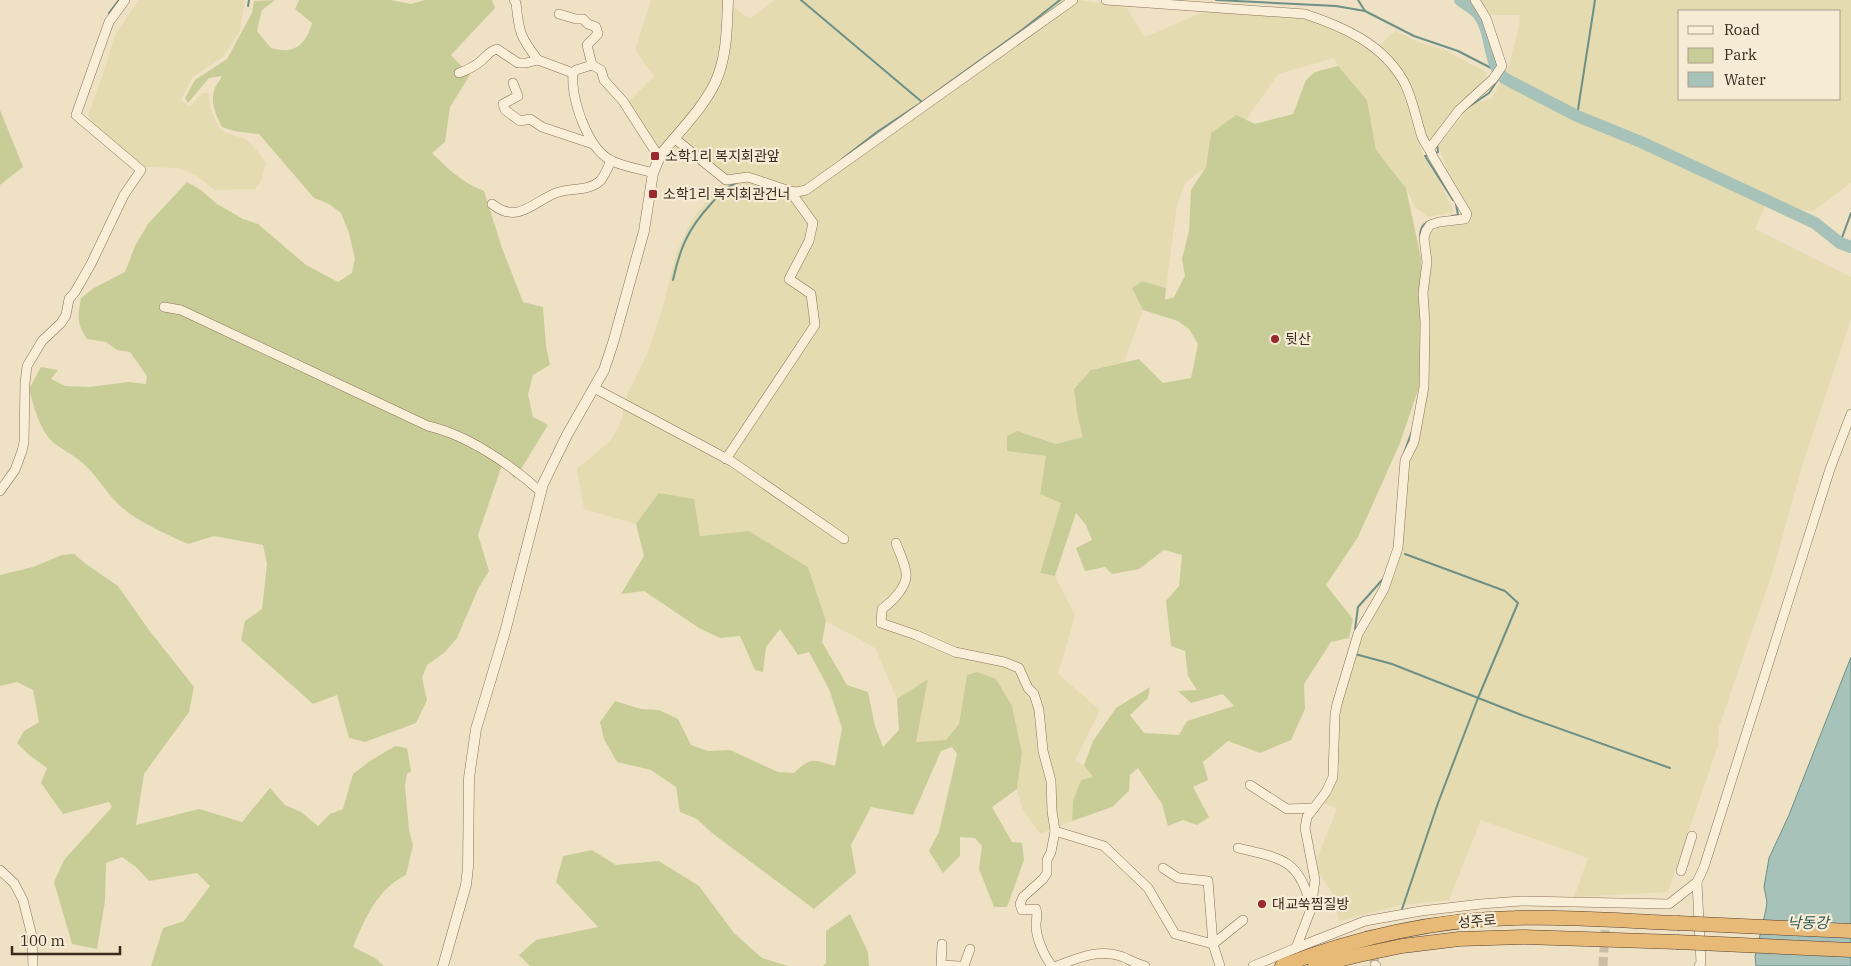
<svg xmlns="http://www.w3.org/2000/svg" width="1851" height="966" viewBox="0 0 1851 966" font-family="'IBM Plex Serif','Noto Sans KR',serif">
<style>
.farmland{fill:#e5dbb1;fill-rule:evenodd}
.green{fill:#c8cd98}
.water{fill:#a6c2b9;stroke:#6d9087}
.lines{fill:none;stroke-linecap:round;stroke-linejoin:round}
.stream{stroke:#6d9087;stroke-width:2}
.river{stroke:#a6c2b9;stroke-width:12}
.minor-tunnel{stroke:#cbbda3;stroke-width:9;stroke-dasharray:9 4.5;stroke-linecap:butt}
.minor-casing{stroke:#8a725a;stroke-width:10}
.tertiary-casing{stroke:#8a725a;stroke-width:11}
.trunk-casing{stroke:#58402e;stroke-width:15}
.minor{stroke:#f9eed8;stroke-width:9}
.tertiary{stroke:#f9eed8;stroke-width:10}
.trunk{stroke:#e8ba78;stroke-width:14}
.trunk-bridge-casing{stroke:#58402e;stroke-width:15;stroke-linecap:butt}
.trunk-bridge{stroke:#e8ba78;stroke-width:14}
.poi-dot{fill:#9a292d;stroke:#f6ebd4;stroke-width:2}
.labels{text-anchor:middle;stroke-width:4.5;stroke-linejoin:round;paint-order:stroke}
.poi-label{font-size:14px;fill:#3a2b1e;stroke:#f6ebd4;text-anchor:start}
.street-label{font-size:14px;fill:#3a2b1e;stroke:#f6ebd4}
.water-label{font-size:15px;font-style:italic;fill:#2d5a56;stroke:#f6ebd4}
</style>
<rect width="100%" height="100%" fill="#efe1c4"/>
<g class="farmland">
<polygon points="139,0 245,0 240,30 223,57 192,78 181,100 190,107 202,93 209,93 210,107 219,128 226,133 246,139 254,147 266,163 261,181 255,189 214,190 197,176 180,168 145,167 113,143 93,124 88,116 107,62 113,41 118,30"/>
<polygon points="651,0 731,0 731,5 750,19 774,0 1080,0 1126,7 1145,37 1206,11 1285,16 1315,21 1358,40 1386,62 1401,84 1412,114 1424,158 1438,179 1454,212 1428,217 1415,207 1406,188 1376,150 1367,100 1338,66 1334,58 1278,74 1246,120 1236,116 1211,133 1206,167 1185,183 1177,205 1166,288 1142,281 1132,288 1143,310 1124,362 1091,370 1078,419 1084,437 1056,444 1017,431 1007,451 1046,456 1040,494 1061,503 1040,573 1055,576 1075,615 1058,674 1100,710 1075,761 1084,765 1094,777 1073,801 1072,821 1040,834 1022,808 1017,789 1022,753 967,675 959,724 946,740 915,742 928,679 897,699 875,648 826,621 808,567 749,531 699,536 659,494 636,524 584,509 577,469 610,441 621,422 626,397 648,352 662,310 676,254 691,221 723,182 681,149 659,153 626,104 654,76 635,50"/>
<path d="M1480 0H1851V183L1813 211 1765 206 1755 229 1851 277V319L1802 466 1773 571 1719 727 1718 745 1668 892 1574 897 1588 858 1481 820 1449 900 1401 905 1339 921 1333 894 1319 873 1316 861 1337 809 1324 803 1340 767 1337 759 1339 711 1360 644 1390 586 1402 542 1410 459 1419 439 1428 391 1426 300 1431 264 1429 241 1430 233 1439 228 1462 225 1470 217V210L1448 172 1438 146 1469 108 1475 103 1491 99 1498 87 1509 65 1520 21 1519 15H1492ZM1680 11H1840V99H1680Z"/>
<polygon points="1396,31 1420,43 1445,50 1487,73 1481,84 1457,104 1430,142 1425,137 1419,108 1410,84 1393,59 1380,46 1387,38"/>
</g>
<g class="green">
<path d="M275 0 262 10 257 31 271 48C276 49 283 51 288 50 302 48 309 35 312 23L295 9 299 0H391L411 4 425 0H492L495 8 451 55 470 75 450 107 445 142 432 153C448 169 463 183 484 191L502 248 523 302 543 307 546 346 550 365 533 375 528 394 533 417 548 425 515 479 502 465 478 535 489 571 478 589 457 638 445 652 427 665 422 678 427 700 416 723 365 742 349 738 337 695 313 704 241 640 245 621 262 609 267 564 263 545 214 536 188 544C164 533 137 522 118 504 106 492 98 478 86 466 77 457 65 451 55 444 40 432 34 407 29 389L41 367 58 370 51 379 65 386 90 387 128 382 146 384 147 376 130 352 117 350 106 342 87 339C76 323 78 316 81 298L94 288 125 272 135 246 148 224 187 182 201 190 217 204 243 219 258 224 306 265 338 282 352 273 355 259 349 233 341 213 329 204 314 198 259 134 234 131 222 127C217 117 210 103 214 91 215 86 220 81 222 76L209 78 188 103 185 98 195 80 227 59 252 13 254 1Z"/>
<polygon points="1338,66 1367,100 1376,150 1406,188 1421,258 1419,387 1400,443 1358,537 1326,585 1353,619 1349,638 1331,642 1304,684 1305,709 1291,740 1260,753 1228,741 1203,762 1208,780 1193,787 1209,817 1197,825 1183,820 1168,826 1162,804 1138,768 1130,775 1129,791 1112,807 1072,821 1073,801 1081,780 1093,777 1084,765 1093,741 1116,708 1150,687 1148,698 1130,715 1144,733 1179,735 1187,721 1234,706 1223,694 1191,703 1178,691 1197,690 1188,676 1185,651 1171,646 1166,601 1179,586 1182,555 1164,550 1139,569 1112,574 1105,567 1085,571 1076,548 1092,540 1086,525 1076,513 1055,576 1040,573 1061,503 1040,494 1046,456 1007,451 1007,436 1017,431 1056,444 1083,437 1078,419 1074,389 1091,370 1139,359 1163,383 1191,378 1198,344 1189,329 1178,321 1143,310 1132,288 1142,281 1166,288 1165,300 1174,297 1185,276 1182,259 1189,231 1191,190 1206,167 1211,133 1236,115 1255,124 1293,114 1306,80 1315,72"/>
<polygon points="0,110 23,167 0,185"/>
<path d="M659 493 694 499 700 536 749 531 808 567 826 621 822 642 847 685 868 692 875 726 883 747 899 730 897 699 928 679 916 742 946 740 959 724 967 675 977 672 996 679 1012 706 1022 753 1017 789 992 807 1012 842 1022 843 1024 860 1007 907H994L979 869 982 846 975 838 960 837V856L943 873 929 851 939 832 957 754 952 747 941 751 913 815 871 807 851 845 856 873 814 909 712 833 697 819 680 812 676 787 651 770 617 762 604 739 600 722 615 701 641 709 659 710 678 719 691 745 708 751 730 750 778 772 794 773C812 756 813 760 835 766L842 728 829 689 809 652 798 655 780 629 766 647 763 672 755 670 740 636 720 638 699 628 644 591 621 594 644 556 636 524Z"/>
<path d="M74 554 86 564 118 586 149 630 194 687 189 712 144 774 136 825 199 809 242 822 270 788 285 805 301 812 318 826 330 814 343 809 353 774 370 761 395 746 407 748 411 771 407 774 405 786 409 830 413 845 406 875C378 888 364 920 353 947L375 958 384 966H151L163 928 184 921 210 886 197 873 149 881 136 867 122 857 106 863 105 901 97 949 72 944 54 882 64 860 112 807 109 802 63 814 41 783 47 768 28 754 17 743 24 731 39 722 33 690 17 682 0 686V575L33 567 62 555Z"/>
<polygon points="592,850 616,865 659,861 699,886 734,933 762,958 788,966 530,966 519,955 536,940 598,927 556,882 563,856"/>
<polygon points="850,914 868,952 869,966 823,966 826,963 826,931"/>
</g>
<polygon class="water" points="1851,657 1851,966 1756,966 1755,957 1766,909 1767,902 1764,887 1769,858 1789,815"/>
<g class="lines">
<g class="stream">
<polyline points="801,0 922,102 1022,30 1060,0"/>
<polyline points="1216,0 1336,6 1365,11 1414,36 1458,51 1495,70"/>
<polyline points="1358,0 1365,11"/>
<polyline points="248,6 249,0"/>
<polyline points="109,13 119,0"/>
<polyline points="1467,108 1489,93 1501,75"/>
<polyline points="1577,116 1595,0"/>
<polyline points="1436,153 1438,152 1437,144"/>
<polyline points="1429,155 1425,156 1453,200"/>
<polyline points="842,159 877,132 922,102"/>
<polyline points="1452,216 1458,215 1456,204"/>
<path d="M1420 238C1420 227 1423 223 1433 220"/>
<polyline points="1840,243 1851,213"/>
<path d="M673 280C680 248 688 229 710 205 718 196 724 188 736 183"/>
<polyline points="1404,453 1412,431"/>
<polyline points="1355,629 1358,607 1383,579"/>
<polyline points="1355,654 1392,664 1524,716 1670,768"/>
<polyline points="1402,909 1438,803 1478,698 1518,603 1505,591 1405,554"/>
</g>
<path class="river" d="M1460 0C1466 5 1475 9 1479 15 1493 34 1487 62 1504 78L1577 116 1641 142 1815 223 1840 243 1851 247"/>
<g class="minor-tunnel">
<polyline points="1368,930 1375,965"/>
<polyline points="1603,966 1606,912"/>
</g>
<g class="minor-casing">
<g id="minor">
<path d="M514 0 516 3C519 32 520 37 538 60"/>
<path d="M1106 0 1305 14C1344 27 1383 44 1404 82 1413 99 1416 119 1422 137 1425 144 1430 149 1433 157L1467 214 1465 219 1439 222 1430 225 1426 231 1424 238 1427 262 1423 293 1425 323 1424 387 1414 442 1405 460 1398 548 1384 589 1358 634 1337 704 1335 714 1333 777 1326 792 1307 817 1305 828 1315 880 1311 909 1296 948 1253 966"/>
<polyline points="559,14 576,19 583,19 588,24 596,27 598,34 587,45 592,65"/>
<path d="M459 73C467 70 474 67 481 61 487 56 489 51 497 49L518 63H526L538 60 573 73 576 70 592 65 601 70 604 80 623 101 657 154V162"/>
<path d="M573 73C571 98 587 149 612 161 625 167 640 169 653 173"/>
<polyline points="513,83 518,96 503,104 505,110 520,121 530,119 542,127 593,144"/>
<polyline points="674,138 726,180 748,177 790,191 797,192 806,190 1073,0"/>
<polyline points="1430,148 1459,110 1493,79 1502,66 1486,18 1475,0"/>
<path d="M492 204C519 226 535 199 559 192 572 188 589 191 600 181 605 176 608 167 611 160"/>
<path d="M164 307 181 310 428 426C468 435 511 465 541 492"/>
<polyline points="594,388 731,461 844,539"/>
<polyline points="726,459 815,325 811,294 789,279 809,241 813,223 790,191"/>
<polyline points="0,491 15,470 22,451 24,442 25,383 27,366 42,341 61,323 66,315 69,299 75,292 91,264 124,195 141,170 76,115 109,22 125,0"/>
<path d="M896 543C899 552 905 563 906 573 908 586 892 602 882 609L881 623 916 635 955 652 1004 662 1019 668 1028 688 1034 694 1039 710 1043 751 1051 781 1052 811 1055 831 1104 846 1148 888 1175 934 1213 944 1220 966"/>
<polyline points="1250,785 1287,809 1314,808"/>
<path d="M1238 848C1279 858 1299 858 1310 904"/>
<polyline points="1163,868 1178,878 1208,881 1213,944 1243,920"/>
<polyline points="0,870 14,883 23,900 32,936 33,966"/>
<polyline points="1681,871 1692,836"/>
<polyline points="1697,882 1701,963 1699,966"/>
<polyline points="1296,948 1365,921 1421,911 1481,904 1521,901 1669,904 1697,882 1704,867 1830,469 1851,414"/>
<polyline points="942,965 959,966"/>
<polyline points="1375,965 1376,966"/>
<polyline points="941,966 942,944"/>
<polyline points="964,966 970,949"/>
<path d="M1052 966C1044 956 1036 938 1036 925 1036 920 1038 915 1036 909L1022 910 1020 904 1023 897 1043 879 1047 873V860L1051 852 1055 831"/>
<path d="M1057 966C1078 958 1100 948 1123 957 1130 960 1137 964 1145 966"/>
</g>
</g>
<g class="tertiary-casing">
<path id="tertiary" d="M443 966 466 885 468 867 469 778 476 729 505 632 543 484 567 435 604 370 613 343 644 231 653 173 661 154C679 132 703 108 715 83 727 57 727 28 728 0"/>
</g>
<g class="trunk-casing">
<g id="trunk">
<path d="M1282 966C1354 938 1437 919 1515 918 1569 916 1624 921 1678 923"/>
<polyline points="1315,966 1359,955 1402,946 1459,939 1523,937 1677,942"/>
</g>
</g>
<use href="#minor" class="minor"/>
<use href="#tertiary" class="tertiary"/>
<use href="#trunk" class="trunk"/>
<g class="trunk-bridge-casing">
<g id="trunk-bridge">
<polyline points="1678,923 1851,931"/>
<polyline points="1677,942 1851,950"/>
</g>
</g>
<use href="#trunk-bridge" class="trunk-bridge"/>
</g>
<g class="poi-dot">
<rect x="650" y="151" width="10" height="10" rx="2.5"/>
<rect x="648" y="189" width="10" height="10" rx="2.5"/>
<circle cx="1275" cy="339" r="5"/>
<circle cx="1262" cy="904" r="5"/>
</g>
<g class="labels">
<g class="poi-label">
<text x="665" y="161">소학1리 복지회관앞</text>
<text x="663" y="199">소학1리 복지회관건너</text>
<text x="1285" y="344">뒷산</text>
<text x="1272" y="909">대교쑥찜질방</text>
</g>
<g class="street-label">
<text transform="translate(1477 921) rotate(-5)" y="5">성주로</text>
</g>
<g class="water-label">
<text x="1808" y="928">낙동강</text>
</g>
</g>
<rect x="1678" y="10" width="162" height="90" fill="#f6ebd4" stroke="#ab9e8b"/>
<rect x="1688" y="26" width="25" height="8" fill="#f9eed8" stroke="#ab9e8b"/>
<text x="1724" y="35" font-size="15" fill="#3a2b1e">Road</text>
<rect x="1688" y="48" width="25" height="15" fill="#c8cd98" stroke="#ab9e8b"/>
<text x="1724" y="60" font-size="15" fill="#3a2b1e">Park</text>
<rect x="1688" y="72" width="25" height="15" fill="#a6c2b9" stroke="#ab9e8b"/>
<text x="1724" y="85" font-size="15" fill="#3a2b1e">Water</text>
<path d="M12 946v8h108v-8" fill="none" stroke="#3a2b1e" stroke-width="2.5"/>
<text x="20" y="946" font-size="15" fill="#3a2b1e" stroke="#f6ebd4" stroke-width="4" paint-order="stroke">100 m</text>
</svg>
